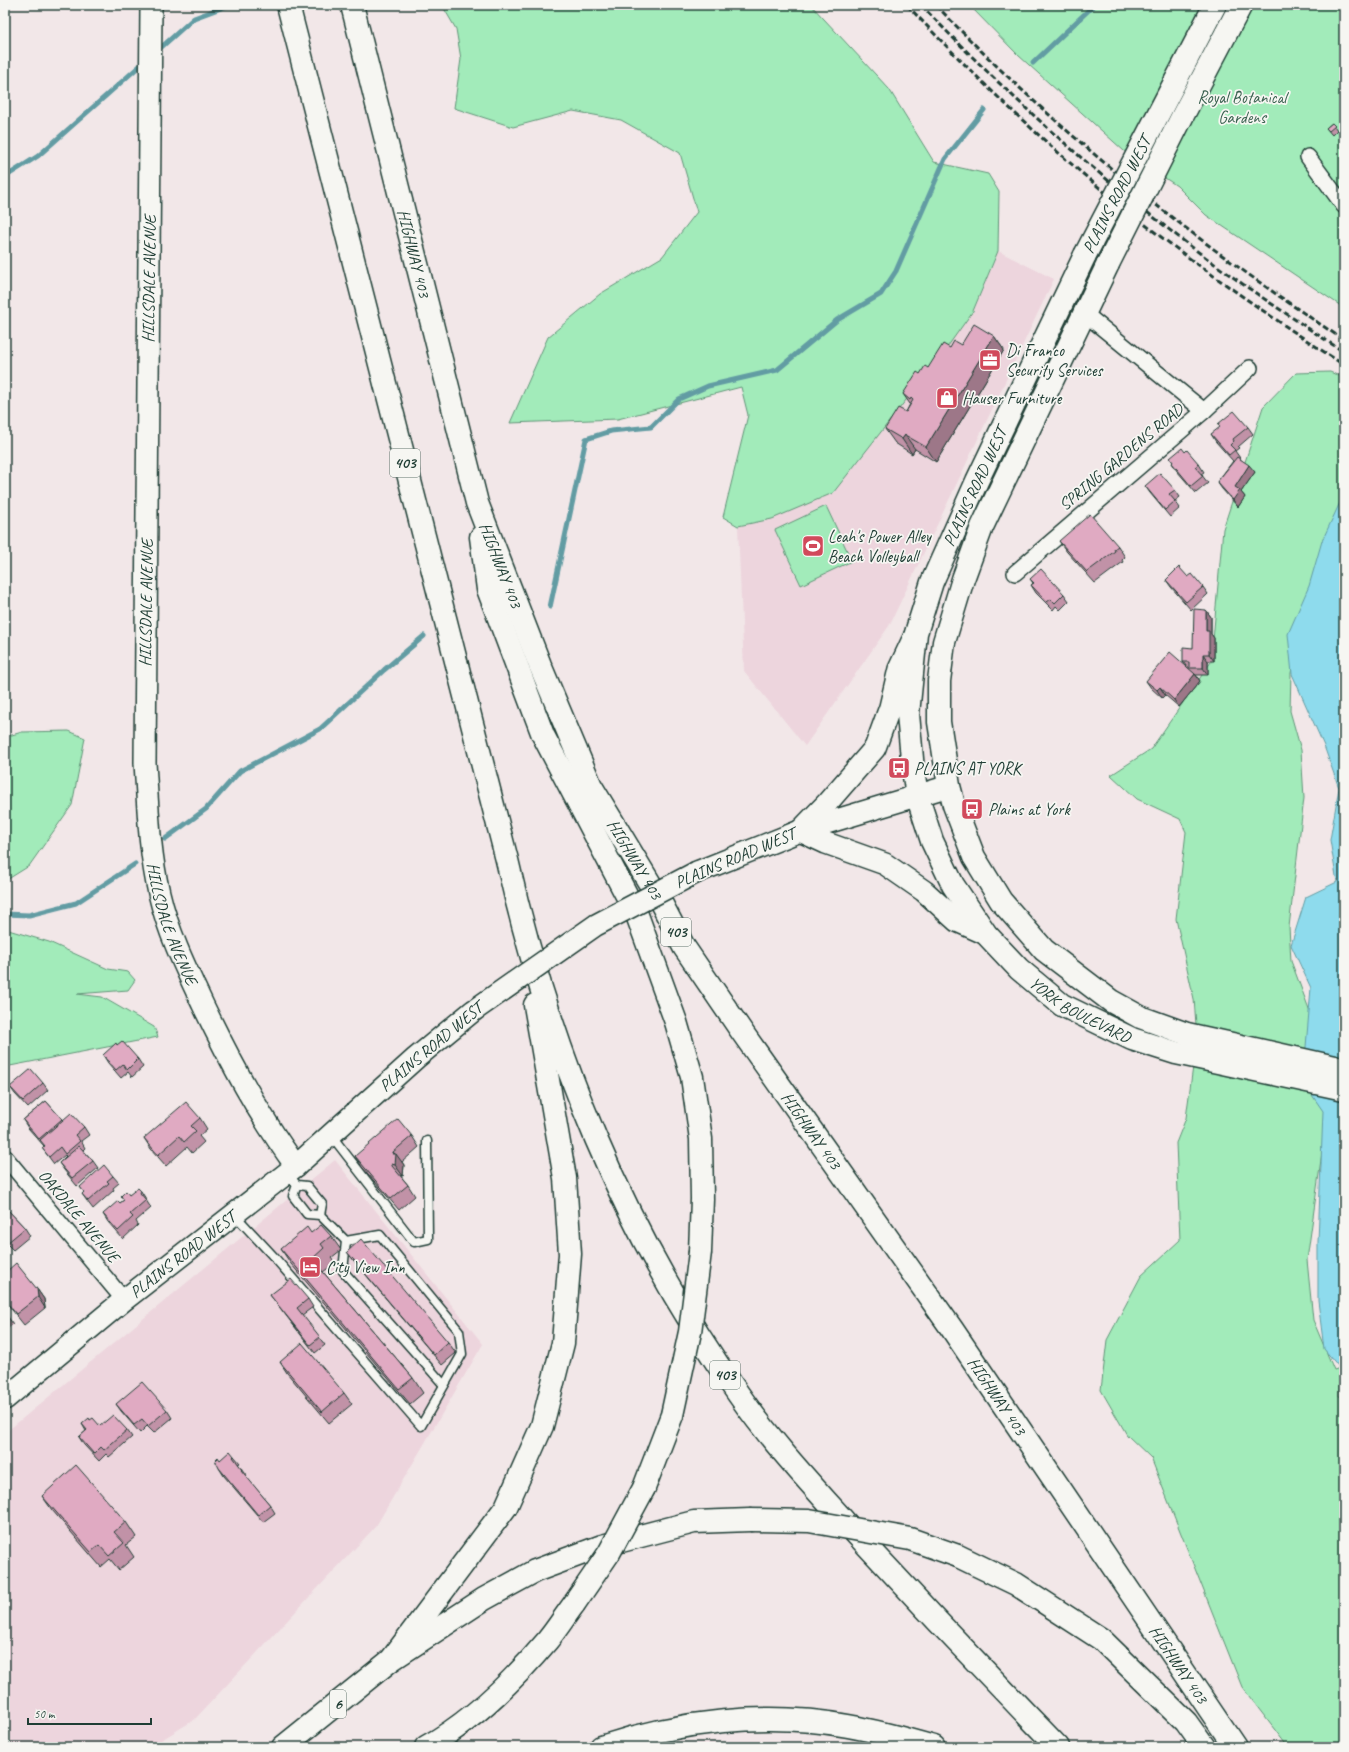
<svg xmlns="http://www.w3.org/2000/svg" width="1349" height="1752" font-family="Caveat,sans-serif">
<style>
.built{fill:#edd5dd}
.green{fill:#a2ebba;stroke:#609477}
.water{fill:#8edbed;stroke:#629ca3}
.lines{fill:none;stroke-linecap:round;stroke-linejoin:round}
.stream{stroke:#629ca3;stroke-width:5}
.lane-casing{stroke:#1f3d34;stroke-width:11}
.street-casing{stroke:#1f3d34;stroke-width:18}
.secondary-casing{stroke:#1f3d34;stroke-width:24}
.primary-casing{stroke:#1f3d34;stroke-width:25}
.highway-casing{stroke:#1f3d34;stroke-width:25}
.lane{stroke:#f6f6f2;stroke-width:8}
.street{stroke:#f6f6f2;stroke-width:15}
.secondary{stroke:#f6f6f2;stroke-width:21}
.primary{stroke:#f6f6f2;stroke-width:22}
.highway{stroke:#f6f6f2;stroke-width:22}
.rail{stroke:#1f3d34;stroke-width:3;stroke-dasharray:6 3;stroke-linecap:butt}
.secondary-bridge-casing{stroke:#1f3d34;stroke-width:24;stroke-linecap:butt}
.primary-bridge-casing{stroke:#1f3d34;stroke-width:25;stroke-linecap:butt}
.highway-bridge-casing{stroke:#1f3d34;stroke-width:25;stroke-linecap:butt}
.secondary-bridge{stroke:#f6f6f2;stroke-width:21}
.primary-bridge{stroke:#f6f6f2;stroke-width:22}
.highway-bridge{stroke:#f6f6f2;stroke-width:22}
.wall{fill:#c192a7;stroke:#1f3d34}
.shaded-wall{fill:#9d7788;stroke:#1f3d34}
.building{fill:#e0aac2;stroke:#1f3d34}
.labels{text-anchor:middle;dominant-baseline:central;stroke-width:3.5;stroke-linejoin:round;paint-order:stroke}
.shield{fill:#f6f6f2;stroke:#60746d;stroke-width:1}
.shield-label{font-size:16px;font-weight:bold;fill:#1f3d34}
.park-label{font-size:17px;fill:#39604f;stroke:#f6f6f2}
.street-label{font-size:17px;fill:#1f3d34;stroke:#f6f6f2}
.poi-label{font-size:17px;fill:#1f3d34;stroke:#f6f6f2;text-anchor:start}
</style>
<rect width="100%" height="100%" fill="#f2e7e8"/>
<filter id="ink" filterUnits="userSpaceOnUse"><feTurbulence type="fractalNoise" baseFrequency=".025" numOctaves="2"/><feDisplacementMap in="SourceGraphic" scale="8" xChannelSelector="R" yChannelSelector="G"/><feConvolveMatrix kernelMatrix="1 2 1 2 8 2 1 2 1" color-interpolation-filters="sRGB"/></filter>
<g filter="url(#ink)">
<!-- built -->
<g class="built">
<polygon points="998,251 1054,279 889,626 805,746 744,671 738,526 772,519 973,311"/>
<polygon points="335,1160 483,1344 376,1526 194,1720 150,1747 5,1747 5,1433"/>
</g>
<!-- green -->
<g class="green">
<polygon points="442,5 811,5 889,89 934,162 988,174 999,192 998,251 973,311 943,353 833,493 772,519 738,526 723,517 748,415 741,387 618,419 510,423 548,337 600,294 662,257 697,212 680,153 621,120 573,111 513,127 454,108 461,59 456,29"/>
<polygon points="969,5 1344,5 1344,308 1206,215 1177,186 1124,151 1018,55"/>
<polygon points="1330,372 1344,378 1344,527 1311,582 1291,673 1290,711 1301,750 1304,798 1289,927 1291,961 1333,1073 1307,1260 1313,1320 1334,1370 1340,1368 1339,1396 1344,1397 1344,1747 1288,1747 1242,1687 1151,1458 1127,1435 1101,1390 1107,1340 1141,1276 1180,1240 1176,1143 1186,1118 1197,1037 1194,999 1176,919 1186,832 1180,819 1137,799 1111,775 1151,749 1211,662 1223,529 1263,407 1296,373"/>
<polygon points="826,506 852,561 801,585 775,530"/>
<polygon points="69,731 85,738 72,805 29,866 5,881 5,737 22,732"/>
<polygon points="5,929 49,942 108,969 128,972 135,980 128,990 77,994 102,997 154,1027 158,1037 10,1066 5,1069"/>
</g>
<!-- water -->
<polygon class="water" points="1344,494 1344,1373 1324,1349 1318,1301 1318,1242 1323,1111 1303,1082 1311,988 1291,945 1306,897 1337,882 1330,840 1339,788 1324,746 1292,674 1288,634 1309,586 1322,541"/>
<g class="lines">
<!-- stream -->
<g class="stream">
<polyline points="156,52 194,18 229,5"/>
<polyline points="1033,63 1094,5"/>
<polyline points="5,177 38,156 144,62"/>
<polyline points="550,607 586,439 611,431 651,427 679,399 708,386 777,370 837,320 881,294 896,271 945,159 984,110"/>
<polyline points="165,839 206,809 240,771 320,729 384,670 424,636"/>
<polyline points="5,914 29,915 76,903 135,864"/>
</g>
<!-- lane casing -->
<g class="lane-casing">
<g id="lane">
<polyline points="331,1135 414,1242 428,1239 427,1141"/>
<polyline points="287,1174 297,1185 307,1186 322,1204 320,1215 307,1214 293,1196 297,1185"/>
<polyline points="234,1214 274,1257 421,1426 462,1354 459,1331 380,1235 346,1241 320,1215"/>
<polyline points="346,1241 343,1271 444,1385"/>
</g>
</g>
<!-- street casing -->
<g class="street-casing">
<g id="street">
<polyline points="1308,157 1344,206"/>
<polyline points="1084,313 1204,411"/>
<polyline points="1015,573 1204,411 1250,368"/>
<polyline points="5,1157 124,1300"/>
</g>
</g>
<!-- secondary casing -->
<g class="secondary-casing">
<g id="secondary">
<path id="s1" d="M151,5L145,763C148,806 149,850 159,893C168,932 186,969 203,1005C230,1061 259,1116 296,1166"/>
<polyline points="802,829 828,802 875,748 890,707 899,669 914,637"/>
<polyline points="800,831 826,843 885,864 924,891 957,921 986,934"/>
<polyline points="697,872 800,831 949,786"/>
<path id="s2" d="M5,1399L124,1300L296,1166L416,1058L473,1011"/>
</g>
</g>
<!-- primary casing -->
<g class="primary-casing">
<g id="primary">
<path id="s3" d="M1085,255L977,481L932,582L916,633L908,714L913,770L917,795L932,841L953,885L986,934L1019,969L1062,1005L1132,1039L1176,1053L1344,1089"/>
<polyline points="1108,264 982,527 963,579 944,642 939,681 939,722 949,786 954,805 974,857 1001,901 1044,950 1111,1001 1140,1017 1187,1034 1344,1069"/>
</g>
</g>
<!-- highway casing -->
<g class="highway-casing">
<g id="highway">
<path d="M288,5L507,860C550,1051 625,1236 739,1395C770,1440 809,1482 845,1522C915,1598 986,1673 1058,1747"/>
<path id="s4" d="M352,5L477,503L540,665L591,786L658,897L684,947L742,1032L952,1329L1235,1747"/>
<polyline points="481,537 488,589 543,735 637,915 676,1022 692,1077 701,1139 702,1199 700,1252"/>
<polyline points="644,1488 672,1415"/>
<polyline points="958,1556 1016,1584 1101,1639 1186,1722 1204,1747"/>
<polyline points="391,1660 506,1507 542,1426 563,1343 570,1254 565,1178 535,1005"/>
<polyline points="283,1747 391,1660 484,1599 535,1571 602,1546 694,1522 750,1520"/>
<path d="M426,1747C473,1721 513,1681 547,1641C557,1629 565,1616 574,1604"/>
<path d="M601,1747C679,1721 767,1711 848,1726C877,1731 906,1739 934,1747"/>
</g>
</g>
<!-- lane -->
<use href="#lane" class="lane"/>
<!-- street -->
<use href="#street" class="street"/>
<!-- secondary -->
<use href="#secondary" class="secondary"/>
<!-- primary -->
<use href="#primary" class="primary"/>
<!-- highway -->
<use href="#highway" class="highway"/>
<!-- rail -->
<g class="rail">
<path d="M907,5C984,87 1067,165 1156,233C1217,280 1280,323 1344,365"/>
<path d="M921,5C996,83 1076,157 1161,223C1219,270 1282,311 1344,352"/>
<path d="M936,5C1059,134 1195,242 1344,340"/>
</g>
<!-- secondary-bridge casing -->
<g class="secondary-bridge-casing">
<polyline id="secondary-bridge" points="473,1011 596,925 697,872"/>
</g>
<!-- primary-bridge casing -->
<g class="primary-bridge-casing">
<g id="primary-bridge">
<path id="s5" d="M1085,255L1215,5"/>
<polyline points="1108,264 1182,117 1241,5"/>
</g>
</g>
<!-- highway-bridge casing -->
<g class="highway-bridge-casing">
<g id="highway-bridge">
<polyline points="672,1415 690,1332 700,1252"/>
<polyline points="750,1520 809,1521 910,1539 958,1556"/>
<polyline points="574,1604 609,1553 644,1488"/>
</g>
</g>
<!-- secondary-bridge -->
<use href="#secondary-bridge" class="secondary-bridge"/>
<!-- primary-bridge -->
<use href="#primary-bridge" class="primary-bridge"/>
<!-- highway-bridge -->
<use href="#highway-bridge" class="highway-bridge"/>
</g>
<!-- wall -->
<g class="wall">
<polygon points="1332,123 1337,130 1332,135 1326,128"/>
<polygon points="994,336 1004,350 936,462 915,449 912,454 895,443 885,429 906,412 910,404 903,394 920,374 928,368 950,348"/>
<polygon points="1248,427 1253,434 1238,447 1239,448 1235,451 1240,458 1239,458 1255,472 1241,492 1245,497 1238,507 1222,489 1217,482 1233,461 1216,442 1211,434"/>
<polygon points="1185,452 1199,464 1204,472 1201,474 1208,483 1196,493 1177,471 1172,463 1173,462 1170,458"/>
<polygon points="1145,486 1175,490 1180,497 1175,501 1180,508 1170,517 1150,493"/>
<polygon points="1059,541 1118,546 1125,557 1122,560 1123,562 1095,583 1067,552"/>
<polygon points="1188,577 1203,587 1208,594 1191,610 1171,587 1166,580"/>
<polygon points="1030,579 1064,594 1069,601 1060,610 1056,606 1053,610 1036,593 1031,585 1033,583"/>
<polygon points="1206,610 1211,617 1211,634 1214,638 1214,661 1208,661 1208,675 1196,675 1200,681 1179,707 1165,695 1162,698 1151,688 1146,681 1187,667 1183,662 1193,648"/>
<polygon points="117,1045 138,1059 143,1067 132,1077 128,1072 121,1078 108,1063 103,1055"/>
<polygon points="43,1083 48,1090 28,1108 15,1094 10,1087"/>
<polygon points="46,1101 62,1120 84,1127 89,1135 81,1141 85,1148 83,1150 93,1161 98,1168 77,1186 64,1170 59,1163 66,1156 65,1155 54,1164 42,1148 44,1146 28,1128 23,1120"/>
<polygon points="200,1118 207,1129 199,1136 204,1142 192,1153 187,1147 166,1166 151,1149 144,1138"/>
<polygon points="412,1136 419,1147 402,1162 404,1165 403,1176 400,1175 408,1185 415,1196 399,1210 362,1167 355,1156"/>
<polygon points="113,1176 119,1183 113,1188 114,1190 93,1209 87,1201 82,1194 84,1192 80,1187"/>
<polygon points="141,1191 146,1199 146,1200 151,1208 136,1221 138,1225 123,1239 108,1222 103,1214 120,1203 124,1200 121,1196 129,1195"/>
<polygon points="5,1207 25,1228 30,1236 13,1250 5,1242"/>
<polygon points="331,1236 341,1250 331,1258 335,1263 323,1272 413,1378 423,1393 410,1404 291,1264 281,1249"/>
<polygon points="347,1252 448,1342 456,1353 442,1365 355,1262"/>
<polygon points="5,1269 7,1271 37,1289 44,1299 45,1308 24,1325 5,1301"/>
<polygon points="270,1295 308,1299 313,1307 302,1315 325,1345 315,1353"/>
<polygon points="5,1313 13,1324 5,1330"/>
<polygon points="280,1362 344,1393 352,1404 329,1423 287,1373"/>
<polygon points="116,1404 167,1410 172,1418 154,1433 147,1426 140,1433 121,1411"/>
<polygon points="90,1420 100,1426 127,1430 132,1437 109,1457 106,1454 99,1461 84,1445 79,1437 86,1431 82,1424"/>
<polygon points="234,1456 240,1463 238,1464 247,1476 246,1477 270,1505 275,1513 263,1522 224,1476 219,1468 220,1460"/>
<polygon points="42,1496 126,1522 136,1537 126,1545 134,1557 119,1570 110,1559 101,1567 52,1510"/>
</g>
<!-- shaded-wall -->
<g class="shaded-wall">
<polygon points="994,336 1004,350 936,462 926,447"/>
<polygon points="905,435 915,449 912,454 902,439"/>
<polygon points="1249,465 1255,472 1241,492 1245,497 1238,507 1233,500 1235,487"/>
<polygon points="1206,610 1211,617 1211,634 1214,638 1214,661 1209,654 1206,631"/>
<polygon points="1203,654 1208,661 1208,675 1203,668"/>
<polygon points="1195,674 1200,681 1179,707 1174,700"/>
<polygon points="1160,687 1165,695 1162,698 1157,690"/>
<polygon points="393,1152 396,1155 396,1154 404,1165 403,1176 395,1165 393,1154"/>
<polygon points="37,1289 44,1299 45,1308 38,1297"/>
</g>
<!-- building -->
<g class="building">
<polygon points="1332,123 1335,126 1329,131 1326,128"/>
<polygon points="974,324 994,336 926,447 905,435 902,439 885,429 898,408 906,412 913,400 911,398 910,400 903,394 917,372 920,374 925,366 928,368 943,344 950,348 954,341 961,345"/>
<polygon points="1234,411 1248,427 1233,439 1234,441 1230,445 1235,450 1229,455 1211,434 1220,427 1218,424"/>
<polygon points="1182,448 1185,452 1187,450 1199,464 1195,467 1203,476 1191,486 1172,463 1173,462 1170,458"/>
<polygon points="1237,457 1249,465 1235,487 1240,490 1233,500 1217,482"/>
<polygon points="1160,473 1175,490 1169,494 1175,501 1165,510 1145,486"/>
<polygon points="1090,514 1118,546 1114,549 1115,551 1087,572 1059,541"/>
<polygon points="1179,567 1188,577 1192,574 1203,587 1186,602 1166,580"/>
<polygon points="1041,569 1064,594 1055,603 1051,599 1047,602 1031,585 1034,583 1030,579"/>
<polygon points="1194,609 1206,610 1206,631 1209,631 1209,654 1203,654 1203,668 1189,668 1189,662 1183,662 1183,647 1193,648"/>
<polygon points="1170,652 1195,674 1174,700 1160,687 1157,690 1146,681"/>
<polygon points="122,1041 138,1059 127,1070 123,1064 116,1070 103,1055 116,1043 117,1045"/>
<polygon points="31,1069 43,1083 23,1101 10,1087"/>
<polygon points="46,1101 62,1119 39,1139 23,1120"/>
<polygon points="186,1102 200,1118 191,1126 196,1131 184,1142 179,1136 158,1155 144,1138"/>
<polygon points="71,1113 84,1127 75,1135 80,1141 65,1154 60,1147 49,1157 42,1148 45,1146 40,1140"/>
<polygon points="398,1119 412,1136 393,1152 393,1154 396,1154 395,1165 392,1164 392,1166 408,1185 391,1199 355,1156"/>
<polygon points="79,1146 93,1161 72,1178 59,1163"/>
<polygon points="104,1165 113,1176 107,1181 109,1183 88,1201 82,1194 84,1192 80,1187"/>
<polygon points="138,1188 141,1191 140,1193 146,1200 130,1214 133,1217 118,1231 103,1214 118,1201 120,1203 124,1200 121,1196 126,1191 129,1195"/>
<polygon points="5,1207 25,1228 7,1243 5,1240"/>
<polygon points="321,1225 331,1236 321,1244 324,1248 312,1259 413,1378 399,1389 281,1249 307,1227 311,1233"/>
<polygon points="361,1239 448,1342 434,1355 347,1252"/>
<polygon points="16,1263 37,1289 38,1297 16,1314 5,1300 5,1269 7,1271"/>
<polygon points="291,1279 308,1299 297,1308 320,1337 310,1345 270,1295"/>
<polygon points="5,1313 8,1317 5,1319"/>
<polygon points="302,1343 344,1393 322,1412 280,1362"/>
<polygon points="142,1382 167,1410 148,1426 142,1419 134,1425 116,1404"/>
<polygon points="113,1415 127,1430 104,1450 101,1447 94,1454 79,1437 87,1430 82,1424 89,1418 90,1420 93,1418 100,1426"/>
<polygon points="230,1451 234,1456 233,1457 242,1469 241,1470 270,1505 258,1515 219,1468 215,1460 218,1457 220,1460"/>
<polygon points="76,1465 126,1522 114,1532 124,1543 109,1556 99,1545 91,1552 42,1496"/>
</g>
</g>
<!-- icons -->
<defs>
<g id="office-square" transform="scale(1.15)"><rect x="-9" y="-9" width="18" height="18" rx="4" fill="#d1495b" stroke="#f6f6f2"/><path d="M-6-3h4V-5.5h4V-3h4V5H-6ZM-1-4.5V-3h2v-1.5ZM-6 0V1H6V0Z" fill="#fff"/></g>
<g id="shop-square" transform="scale(1.15)"><rect x="-9" y="-9" width="18" height="18" rx="4" fill="#d1495b" stroke="#f6f6f2"/><path d="M-5-2.5h2.3a2.7 3.5 0 0 1 5.4 0H5L5.5 6h-11ZM-1.5-2.5h3a1.5 2.3 0 0 0-3 0Z" fill="#fff"/></g>
<g id="stadium-square" transform="scale(1.15)"><rect x="-9" y="-9" width="18" height="18" rx="4" fill="#d1495b" stroke="#f6f6f2"/><path d="M0-5a6.5 5 0 1 0 0 10a6.5 5 0 1 0 0-10ZM-3.5-1.8h7v3.6h-7Z" fill="#fff"/></g>
<g id="bus-square" transform="scale(1.15)"><rect x="-9" y="-9" width="18" height="18" rx="4" fill="#d1495b" stroke="#f6f6f2"/><path d="M-5-6H5V4H4V6H2V4H-2V6H-4V4H-5ZM-3.5-4V0h7V-4ZM-3.5 1.2v1.5H-2V1.2ZM2 1.2v1.5H3.5V1.2Z" fill="#fff"/></g>
<g id="hotel-square" transform="scale(1.15)"><rect x="-9" y="-9" width="18" height="18" rx="4" fill="#d1495b" stroke="#f6f6f2"/><path d="M-6-4.5h1.5V1H6V5H4.5V3h-9V5H-6ZM-4 0a1.8 1.8 0 1 1 3.6 0ZM.5 0V-2.5h3Q6-2.5 6 0Z" fill="#fff"/></g>
</defs>
<g fill-rule="evenodd">
<use href="#office-square" x="990" y="360"/>
<use href="#shop-square" x="947" y="398"/>
<use href="#stadium-square" x="813" y="546"/>
<use href="#bus-square" x="899" y="768"/>
<use href="#bus-square" x="972" y="809"/>
<use href="#hotel-square" x="310" y="1267"/>
</g>
<g class="labels">
<!-- shield labels -->
<g class="shield">
<rect x="390" y="449" width="30" height="28" rx="3"/>
<rect x="661" y="918" width="30" height="28" rx="3"/>
<rect x="710" y="1361" width="30" height="28" rx="3"/>
<rect x="330" y="1690" width="16" height="28" rx="3"/>
</g>
<g class="shield-label">
<text x="405" y="463">403</text>
<text x="676" y="932">403</text>
<text x="725" y="1375">403</text>
<text x="338" y="1704">6</text>
</g>
<!-- park labels -->
<g class="park-label">
<text x="1242" y="97">Royal Botanical<tspan x="1242" dy="20">Gardens</tspan></text>
</g>
<!-- street labels -->
<g class="street-label">
<text stroke="none"><textPath href="#s5" startOffset="68">PLAINS ROAD WEST</textPath></text>
<text stroke="none"><textPath href="#s4" startOffset="256">HIGHWAY 403</textPath></text>
<text transform="translate(149 279) rotate(-89)">HILLSDALE AVENUE</text>
<text transform="translate(1121 457) rotate(-40)">SPRING GARDENS ROAD</text>
<text transform="translate(975 487) rotate(-65)">PLAINS ROAD WEST</text>
<text stroke="none"><textPath href="#s4" startOffset="580">HIGHWAY 403</textPath></text>
<text transform="translate(146 603) rotate(-89)">HILLSDALE AVENUE</text>
<text transform="translate(735 858) rotate(-23)">PLAINS ROAD WEST</text>
<text stroke="none"><textPath href="#s4" startOffset="904">HIGHWAY 403</textPath></text>
<text stroke="none"><textPath href="#s1" startOffset="922">HILLSDALE AVENUE</textPath></text>
<text stroke="none"><textPath href="#s3" startOffset="856">YORK BOULEVARD</textPath></text>
<text transform="translate(431 1047) rotate(-40)">PLAINS ROAD WEST</text>
<text stroke="none"><textPath href="#s4" startOffset="1228">HIGHWAY 403</textPath></text>
<text transform="translate(79 1216) rotate(50)">OAKDALE AVENUE</text>
<text stroke="none"><textPath href="#s2" startOffset="229">PLAINS ROAD WEST</textPath></text>
<text stroke="none"><textPath href="#s4" startOffset="1552">HIGHWAY 403</textPath></text>
<text stroke="none"><textPath href="#s4" startOffset="1876">HIGHWAY 403</textPath></text>
</g>
<!-- poi labels -->
<g class="poi-label">
<text x="1006" y="350">Di Franco<tspan x="1006" dy="20">Security Services</tspan></text>
<text x="962" y="398">Hauser Furniture</text>
<text x="828" y="536">Leah's Power Alley<tspan x="828" dy="20">Beach Volleyball</tspan></text>
<text x="914" y="768">PLAINS AT YORK</text>
<text x="988" y="809">Plains at York</text>
<text x="326" y="1267">City View Inn</text>
</g>
</g>
<!-- margin -->
<rect width="1349" height="1752" fill="none" stroke="#f6f6f2" stroke-width="20"/>
<rect x="10" y="10" width="1329" height="1732" fill="none" stroke="#1f3d34" stroke-width="1.5" filter="url(#ink)"/>
<!-- scale -->
<path d="M28 1718v6h123v-6" fill="none" stroke="#1f3d34" stroke-width="2"/>
<text x="34" y="1718" font-size="12" fill="#1f3d34" stroke="#f6f6f2" stroke-width="3" paint-order="stroke">50 m</text>
</svg>
